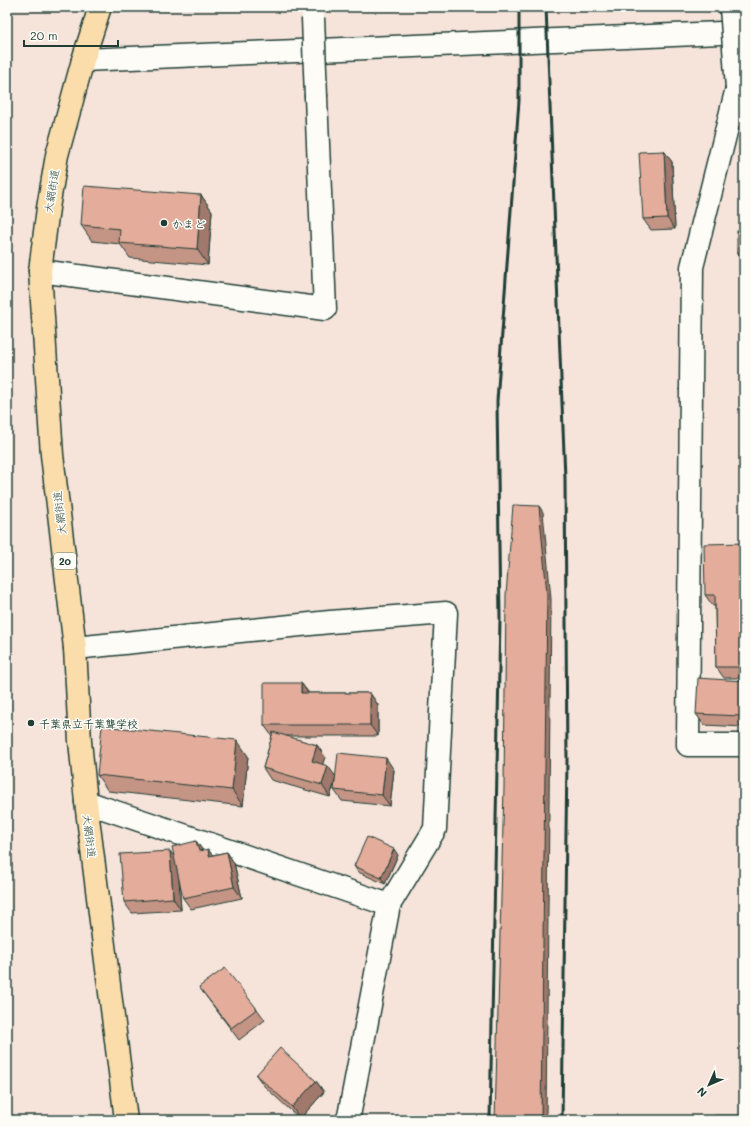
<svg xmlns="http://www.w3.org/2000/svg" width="751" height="1127" font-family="Mali,'Klee One',sans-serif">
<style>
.green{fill:#b4de9b;stroke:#6a8e68}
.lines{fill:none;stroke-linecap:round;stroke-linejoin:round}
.street-casing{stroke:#1f3d34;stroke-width:25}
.secondary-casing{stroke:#1f3d34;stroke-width:25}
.primary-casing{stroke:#1f3d34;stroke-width:25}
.street{stroke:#fdfcf7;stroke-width:22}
.secondary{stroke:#fdfcf7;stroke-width:22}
.primary{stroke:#faddab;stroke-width:22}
.rail{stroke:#1f3d34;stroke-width:3}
.street-bridge-casing{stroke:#1f3d34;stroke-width:25;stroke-linecap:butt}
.street-bridge{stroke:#fdfcf7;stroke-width:22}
.wall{fill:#c49485;stroke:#1f3d34}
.shaded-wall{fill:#a0786c;stroke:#1f3d34}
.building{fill:#e4ac9b;stroke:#1f3d34}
.poi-dot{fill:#1f3d34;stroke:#fdfcf7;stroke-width:1.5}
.labels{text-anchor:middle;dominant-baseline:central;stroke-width:3;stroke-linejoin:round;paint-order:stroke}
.shield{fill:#fdfcf7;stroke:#62766e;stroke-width:1}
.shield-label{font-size:10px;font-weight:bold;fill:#1f3d34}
.street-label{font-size:11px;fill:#1f3d34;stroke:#fdfcf7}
.poi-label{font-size:11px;font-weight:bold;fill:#1f3d34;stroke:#fdfcf7;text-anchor:start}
</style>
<rect width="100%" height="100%" fill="#f6e4db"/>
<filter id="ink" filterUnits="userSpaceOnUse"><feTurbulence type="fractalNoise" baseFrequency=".025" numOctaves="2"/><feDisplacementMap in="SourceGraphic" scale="8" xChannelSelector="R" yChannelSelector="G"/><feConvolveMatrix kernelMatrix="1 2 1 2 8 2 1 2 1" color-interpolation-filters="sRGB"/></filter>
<g filter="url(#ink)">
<!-- green -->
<polygon class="green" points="715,1115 744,1115 744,1120 708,1120"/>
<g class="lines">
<!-- street casing -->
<g class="street-casing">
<g id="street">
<polyline points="744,88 737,88 692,267 688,745 744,745"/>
<polyline points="40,271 325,309 316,97"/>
<polyline points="75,648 330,622 446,613 435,829 389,905 349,1116 347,1120"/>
<polyline points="86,802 389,905"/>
</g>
</g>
<!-- secondary casing -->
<g class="secondary-casing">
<polyline id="secondary" points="83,60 744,32"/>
</g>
<!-- primary casing -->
<g class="primary-casing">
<polyline id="primary" points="100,7 83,60 57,155 48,208 40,271 52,455 75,648 80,741 86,802 126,1120"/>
</g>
<!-- street -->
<use href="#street" class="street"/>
<!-- secondary -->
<use href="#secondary" class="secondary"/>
<!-- primary -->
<use href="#primary" class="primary"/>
<!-- rail -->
<g class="rail">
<polyline points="546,7 565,478 567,760 562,1120"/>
<polyline points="490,1120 500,619 497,401 519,101 519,7"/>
</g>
<!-- street-bridge casing -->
<g class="street-bridge-casing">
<g id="street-bridge">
<polyline points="731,7 737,88"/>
<polyline points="313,18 316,97"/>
</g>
</g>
<!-- street-bridge -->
<use href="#street-bridge" class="street-bridge"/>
</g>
<!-- wall -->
<g class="wall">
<polygon points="664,151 672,162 675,229 651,230 643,219"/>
<polygon points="201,195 212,211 208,265 130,258 120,244 92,241 81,225"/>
<polygon points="744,231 744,259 741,259 737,253"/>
<polygon points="744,543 744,678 724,678 716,667 715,606 713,606 705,595"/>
<polygon points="743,681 744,683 744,727 704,725 696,714"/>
<polygon points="301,683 309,693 370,693 378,705 378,736 285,736 317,745 325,757 322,764 335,776 394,770 390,806 342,801 334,790 335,781 330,797 271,780 263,768 272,736 264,725"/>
<polygon points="248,756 243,806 108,791 97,775"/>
<polygon points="196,841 202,850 212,855 227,852 234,863 242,898 191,909 183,898 179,880 181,910 132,913 124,902 174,856"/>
<polygon points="398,855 385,884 358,872 354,866"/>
<polygon points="199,987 257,1009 265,1020 239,1040"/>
<polygon points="256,1075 316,1081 324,1092 300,1119 264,1086"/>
</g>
<!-- shaded-wall -->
<g class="shaded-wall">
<polygon points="664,151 672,162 675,229 667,218"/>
<polygon points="201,195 212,211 208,265 197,249"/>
<polygon points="539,506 543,512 551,599 546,1120 541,1120"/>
<polygon points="743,681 744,683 744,720 741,716"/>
<polygon points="301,683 309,694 301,693"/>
<polygon points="370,693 378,705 378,736 370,725"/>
<polygon points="237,740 248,756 243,806 232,790"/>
<polygon points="317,745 325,757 320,773 312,761"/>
<polygon points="386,758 394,770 390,806 382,795"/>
<polygon points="328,766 336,777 330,797 322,785"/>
<polygon points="196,841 204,852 199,851"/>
<polygon points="208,849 216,860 209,856"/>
<polygon points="394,849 398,855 385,884 381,878"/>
<polygon points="170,851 178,862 181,910 173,898"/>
<polygon points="227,852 234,863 242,898 234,887"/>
<polygon points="316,1081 324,1092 300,1119 292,1107"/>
</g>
<!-- building -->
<g class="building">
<polygon points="664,151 667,218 643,219 639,152"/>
<polygon points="84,186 201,195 197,249 119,243 120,229 81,225"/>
<rect x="737" y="231" width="7" height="22"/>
<polygon points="513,505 539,506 547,594 541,1120 495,1120 504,788 506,595"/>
<polygon points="744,543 744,667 716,667 715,595 705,595 704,544"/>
<polygon points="698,678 743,681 741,716 696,714"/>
<polygon points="264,683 301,683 301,693 370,693 370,725 264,725"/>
<polygon points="102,726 237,740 232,790 97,775"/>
<polygon points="273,732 317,745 312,761 328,766 322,785 263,768"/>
<polygon points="338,753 386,758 382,795 334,790"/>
<polygon points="367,837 394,849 381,878 354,866"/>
<polygon points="196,841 199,851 208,849 209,856 227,852 234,887 183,898 172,847"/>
<polygon points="170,851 173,898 124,902 120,854"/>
<polygon points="225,968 257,1009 231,1028 199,987"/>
<polygon points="280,1048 316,1081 292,1107 256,1075"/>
</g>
</g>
<!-- markers -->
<g class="poi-dot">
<circle cx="164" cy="223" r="4"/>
<circle cx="31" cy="723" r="4"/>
</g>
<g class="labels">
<!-- shield labels -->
<rect class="shield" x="54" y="553" width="22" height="16" rx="3"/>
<g class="shield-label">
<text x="65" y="561">20</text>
</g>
<!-- street labels -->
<g class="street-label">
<text transform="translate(51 191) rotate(-81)">大網街道</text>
<text transform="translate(59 513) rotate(-97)">大網街道</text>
<text transform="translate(90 836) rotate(83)">大網街道</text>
</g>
<!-- poi labels -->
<g class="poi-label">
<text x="172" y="223">かまど</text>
<text x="39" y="723">千葉県立千葉聾学校</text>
</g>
</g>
<!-- margin -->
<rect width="751" height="1127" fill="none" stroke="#fdfcf7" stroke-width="24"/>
<rect x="12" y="12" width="727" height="1103" fill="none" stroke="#1f3d34" stroke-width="1.5" filter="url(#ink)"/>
<!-- north arrow -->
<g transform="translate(709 1085) rotate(225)" stroke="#fdfcf7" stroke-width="3" paint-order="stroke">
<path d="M0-3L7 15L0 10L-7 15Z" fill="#1f3d34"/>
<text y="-6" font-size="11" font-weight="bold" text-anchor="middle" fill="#1f3d34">N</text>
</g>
<!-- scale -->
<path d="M24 40v6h94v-6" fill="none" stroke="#1f3d34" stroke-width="2"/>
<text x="30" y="40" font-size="12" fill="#1f3d34" stroke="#fdfcf7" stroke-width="3" paint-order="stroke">20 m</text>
</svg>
